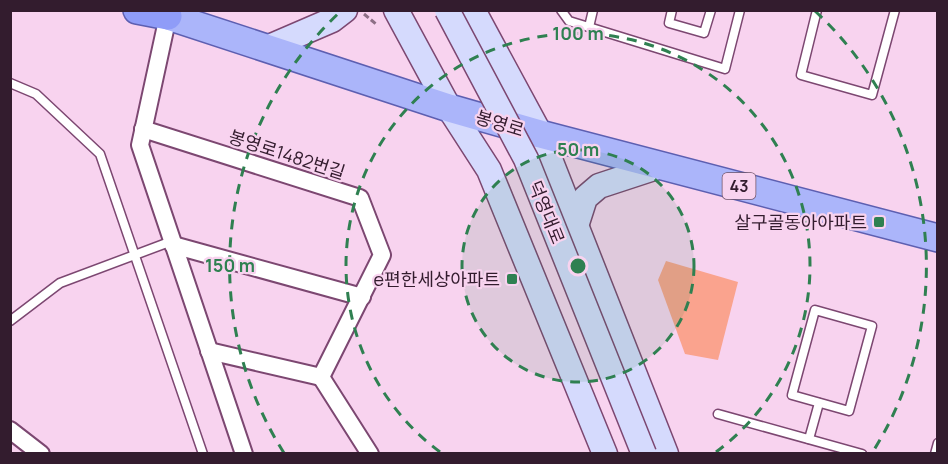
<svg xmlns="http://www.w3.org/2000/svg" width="948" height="464" font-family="Manrope,'Noto Sans KR',sans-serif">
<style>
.green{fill:#faa38e}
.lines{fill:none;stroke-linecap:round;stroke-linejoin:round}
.service-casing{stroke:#7c4771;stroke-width:11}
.minor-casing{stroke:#7c4771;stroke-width:20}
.secondary-casing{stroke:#7c4771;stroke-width:27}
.primary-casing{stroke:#5d5fb1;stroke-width:30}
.trunk-casing{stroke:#5d5fb1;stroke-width:30}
.path{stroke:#8d6f86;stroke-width:3;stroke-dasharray:6 3;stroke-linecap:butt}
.service{stroke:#fff;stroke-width:8}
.minor{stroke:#fff;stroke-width:16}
.secondary{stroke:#d5dafd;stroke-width:24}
.primary{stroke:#abb5fa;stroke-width:27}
.trunk{stroke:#8f9cf8;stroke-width:27}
.secondary-bridge-casing{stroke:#7c4771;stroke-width:27;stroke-linecap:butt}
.secondary-bridge{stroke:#d5dafd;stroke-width:24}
.ring{fill:none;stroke:#2f8051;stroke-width:3;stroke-dasharray:10 8}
.poi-dot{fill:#2f8051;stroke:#f8d3ef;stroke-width:2}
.labels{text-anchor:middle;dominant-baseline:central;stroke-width:4.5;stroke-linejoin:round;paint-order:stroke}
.shield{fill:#f8d3ef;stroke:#6e5368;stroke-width:1.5}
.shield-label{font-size:16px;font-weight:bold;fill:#331c2e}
.street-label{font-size:18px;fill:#331c2e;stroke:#f8d3ef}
.poi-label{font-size:18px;fill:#331c2e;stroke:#f8d3ef;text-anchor:end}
.centre{fill:#2f8051;stroke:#f8d3ef;stroke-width:3}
.ring-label{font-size:18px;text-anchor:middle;font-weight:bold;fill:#2f8051;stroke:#f8d3ef;stroke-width:4.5;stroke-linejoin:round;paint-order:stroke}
</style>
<rect width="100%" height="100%" fill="#f8d3ef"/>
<!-- green -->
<polygon class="green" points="666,261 738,282 718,360 685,354 658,280"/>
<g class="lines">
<!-- service casing -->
<g class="service-casing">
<g id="service">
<polyline points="561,10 569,21 725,69 740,10"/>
<polyline points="672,10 669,23 704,33 711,10"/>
<polyline points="817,10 801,75 872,95 895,10"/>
<polyline points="589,27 593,10"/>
<polyline points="10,83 36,94 100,154 203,454"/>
<polygon points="815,310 872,326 849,411 792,395"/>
<polyline points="10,321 60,283 172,241"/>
<polyline points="718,414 862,454"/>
<polyline points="809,439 819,403"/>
<polyline points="935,454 938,443"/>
</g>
</g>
<!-- minor casing -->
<g class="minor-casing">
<g id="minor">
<polyline points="168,16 140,145 244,454"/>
<polyline points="143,129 360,198 382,255 321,377"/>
<polyline points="173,245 362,297"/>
<polyline points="209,351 321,377"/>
<polyline points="321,377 370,454"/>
<polyline points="10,430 41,454"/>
</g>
</g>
<!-- secondary casing -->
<g class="secondary-casing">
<g id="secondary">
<polyline points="396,10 449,108 489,170 605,454"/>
<polyline points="473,10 540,134 666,454"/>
<polyline points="267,48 332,20 345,10"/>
<polyline points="576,226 585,198 599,186 660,166"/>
</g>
</g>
<!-- primary casing -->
<g class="primary-casing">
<polyline id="primary" points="168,16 449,108 540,134 938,238"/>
</g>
<!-- trunk casing -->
<g class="trunk-casing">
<polyline id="trunk" points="137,10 168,16"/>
</g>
<!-- path -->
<polyline class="path" points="364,14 376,24"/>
<!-- service -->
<use href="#service" class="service"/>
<!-- minor -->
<use href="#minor" class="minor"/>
<!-- secondary -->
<use href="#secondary" class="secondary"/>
<!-- primary -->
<use href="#primary" class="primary"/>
<!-- trunk -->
<use href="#trunk" class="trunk"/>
<!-- secondary-bridge casing -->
<g class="secondary-bridge-casing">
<polyline id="secondary-bridge" points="447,10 526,159 644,454"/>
</g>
<!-- secondary-bridge -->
<use href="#secondary-bridge" class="secondary-bridge"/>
</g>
<!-- distance rings -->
<circle cx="578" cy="266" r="116" fill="#2f8051" fill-opacity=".12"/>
<g class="ring">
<circle cx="578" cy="266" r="116"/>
<path d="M440 452A232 232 0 1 1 716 452"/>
<path d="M284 453A348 348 0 0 1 341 11M815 11A348 348 0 0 1 872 453"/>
</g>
<!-- markers -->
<g class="poi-dot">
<rect x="873" y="216" width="12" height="12" rx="3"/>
<rect x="506" y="273" width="12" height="12" rx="3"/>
</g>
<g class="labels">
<!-- shield labels -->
<rect class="shield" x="722.5" y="173" width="33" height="26" rx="4.5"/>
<g class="shield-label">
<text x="739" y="186">43</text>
</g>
<!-- street labels -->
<g class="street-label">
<text transform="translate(500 123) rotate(17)">봉영로</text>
<text transform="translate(287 154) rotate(18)">봉영로1482번길</text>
<text transform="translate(547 212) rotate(68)">덕영대로</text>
</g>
<!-- poi labels -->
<g class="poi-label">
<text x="867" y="222">살구골동아아파트</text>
<text x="500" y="279">e편한세상아파트</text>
</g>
</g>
<circle cx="578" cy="266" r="9" class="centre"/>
<g class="ring-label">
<text x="578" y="40">100 m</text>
<text x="578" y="156">50 m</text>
<text x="230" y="272">150 m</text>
</g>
<!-- border -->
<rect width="948" height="464" fill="none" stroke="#331c2e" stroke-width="24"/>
</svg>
